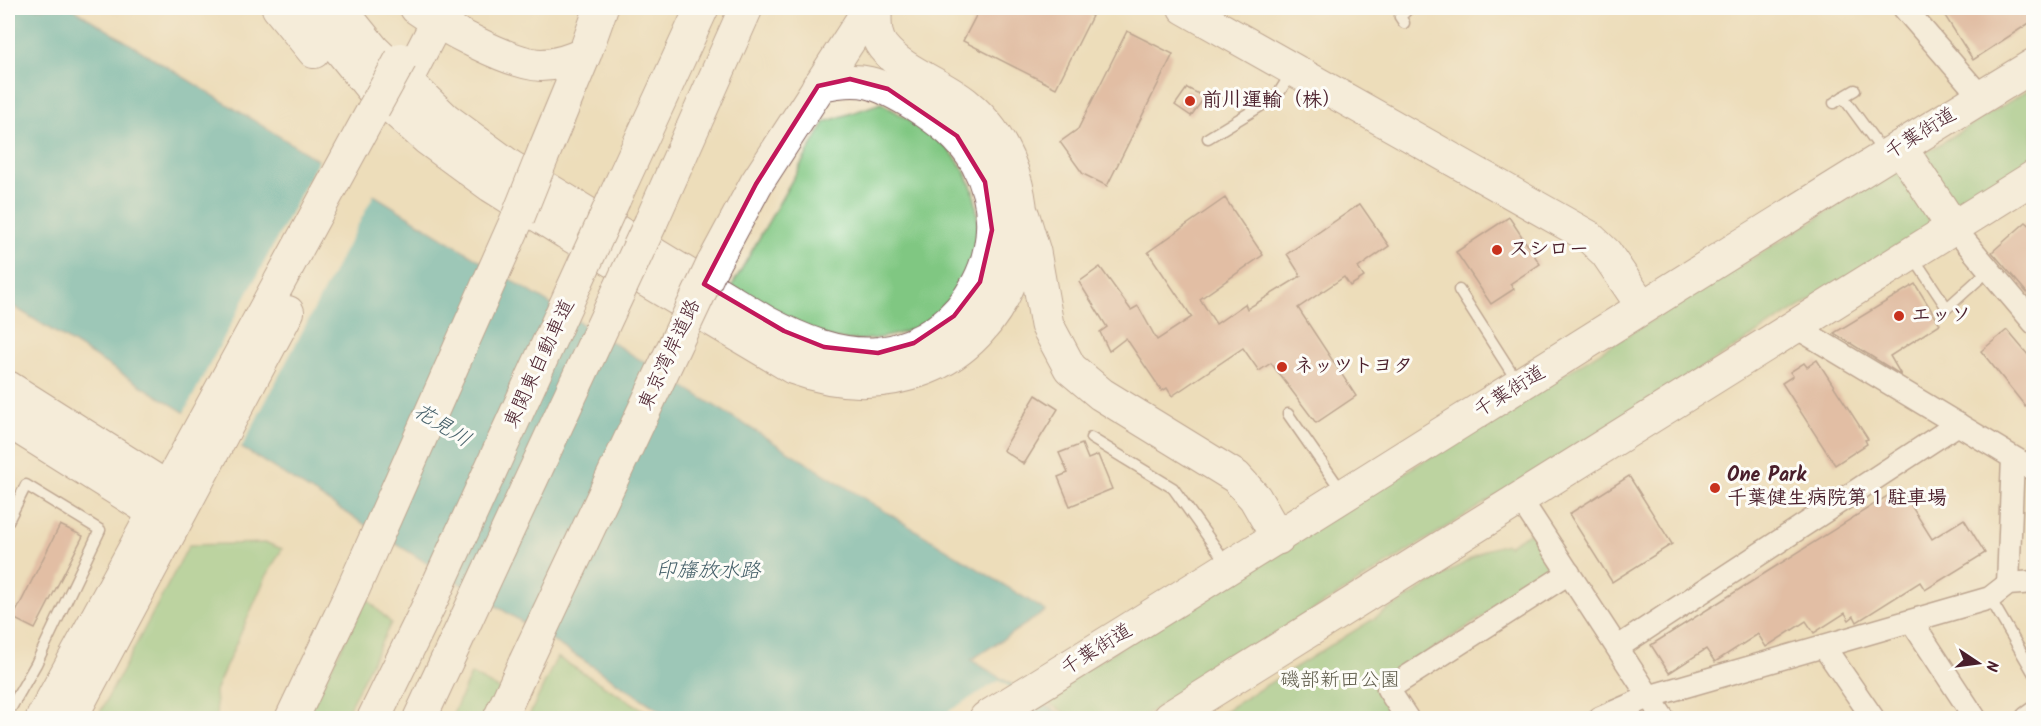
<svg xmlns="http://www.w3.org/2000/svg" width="2041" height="726" font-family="Kalam,'Klee One',sans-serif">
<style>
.green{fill:#80c782;stroke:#657356;stroke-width:1.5}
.water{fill:#3caeb4;stroke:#436670;stroke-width:1.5}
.pier{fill:#edddba}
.building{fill:#d49a8b}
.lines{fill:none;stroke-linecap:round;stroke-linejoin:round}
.lane-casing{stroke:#83625d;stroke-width:13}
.street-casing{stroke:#83625d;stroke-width:25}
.secondary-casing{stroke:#83625d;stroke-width:34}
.highway-casing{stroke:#83625d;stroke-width:35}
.lane{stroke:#fff;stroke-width:10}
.street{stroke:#fff;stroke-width:22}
.secondary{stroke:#fff;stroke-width:32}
.highway{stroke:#fff;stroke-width:33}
.secondary-bridge-casing{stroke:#83625d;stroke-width:34;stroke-linecap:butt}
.highway-bridge-casing{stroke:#83625d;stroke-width:35;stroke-linecap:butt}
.secondary-bridge{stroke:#fff;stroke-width:32}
.highway-bridge{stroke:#fff;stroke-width:33}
.marked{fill:none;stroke:#c2185b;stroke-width:4.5;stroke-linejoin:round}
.poi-dot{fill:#c8321e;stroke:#fdfcf7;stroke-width:2}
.labels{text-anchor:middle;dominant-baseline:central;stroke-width:6;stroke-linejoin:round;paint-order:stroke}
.poi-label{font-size:20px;font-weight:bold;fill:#4a1f2b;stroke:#fdfcf7;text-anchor:start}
.street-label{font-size:20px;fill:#4a1f2b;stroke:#fdfcf7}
.park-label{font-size:20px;fill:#5d5a49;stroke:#fdfcf7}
.water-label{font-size:21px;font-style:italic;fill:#445f69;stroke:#fdfcf7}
</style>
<rect width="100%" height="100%" fill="#fdfcf7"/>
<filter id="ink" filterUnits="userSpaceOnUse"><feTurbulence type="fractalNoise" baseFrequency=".0167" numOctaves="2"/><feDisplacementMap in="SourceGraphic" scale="12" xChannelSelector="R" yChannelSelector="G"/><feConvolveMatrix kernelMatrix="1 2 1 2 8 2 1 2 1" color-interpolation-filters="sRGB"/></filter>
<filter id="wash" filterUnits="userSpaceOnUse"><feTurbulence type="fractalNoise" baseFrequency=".008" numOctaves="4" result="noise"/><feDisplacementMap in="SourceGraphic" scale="24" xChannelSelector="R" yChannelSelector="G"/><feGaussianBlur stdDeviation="1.35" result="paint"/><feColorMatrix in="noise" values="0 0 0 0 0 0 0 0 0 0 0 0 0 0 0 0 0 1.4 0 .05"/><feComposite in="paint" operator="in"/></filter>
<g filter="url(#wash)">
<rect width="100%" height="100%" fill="#edddba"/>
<!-- green -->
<g class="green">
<polygon points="2033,87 2033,161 1959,209 1922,155"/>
<path d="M881,103C909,120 941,136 960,164C992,210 979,286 932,319C910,333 880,340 854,340C808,341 768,313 728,293L825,122Z"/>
<polygon points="1897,169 1933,224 1140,718 1074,718 1039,698"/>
<polygon points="1530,532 1551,564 1549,574 1376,686 1397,718 1213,718 1485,550 1506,544 1508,546"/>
<polygon points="267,543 282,549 265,579 215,691 217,718 97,718 189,545"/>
<polygon points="367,599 391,623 344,718 305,718"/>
<polygon points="557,657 657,718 528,718"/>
<polygon points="471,674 501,690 488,718 451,718"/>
</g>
<!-- water -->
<polygon class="water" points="8,8 72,8 1046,611 971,660 1067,718 671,718 580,658 8,303"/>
<!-- pier -->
<g class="pier">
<polygon points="320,158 375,192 240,450 183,415"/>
<polygon points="999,681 1037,702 1010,718 938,718"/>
</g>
<g id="blocks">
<!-- building -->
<g class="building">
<polygon points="980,8 1075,8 1092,16 1056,88 963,41"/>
<polygon points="1940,8 2034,8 2034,20 1973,60"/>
<polygon points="1127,31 1173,54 1107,186 1083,174 1060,142 1078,129"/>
<polygon points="1187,88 1205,97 1191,116 1175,105"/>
<polygon points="1225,198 1263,255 1200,299 1216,324 1245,304 1247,309 1301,276 1287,254 1360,204 1389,246 1358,268 1364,277 1350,286 1344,277 1298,308 1356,396 1316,423 1271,363 1259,371 1243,348 1172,396 1167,388 1162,391 1126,338 1109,351 1100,332 1107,327 1079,282 1100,267 1131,310 1138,306 1157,340 1192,317 1148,252"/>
<polygon points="1509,217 1540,264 1510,284 1514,289 1491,304 1456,252"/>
<polygon points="2026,222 2034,229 2034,301 1992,252"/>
<polygon points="1915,284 1940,324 1890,356 1901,375 1834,333"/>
<polygon points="2007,330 2034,362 2034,399 2025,406 1981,351"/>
<polygon points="1817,360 1868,439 1865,440 1867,444 1835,465 1782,383 1793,376 1790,372 1804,363 1807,367"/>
<polygon points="1036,395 1058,409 1024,464 1003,450"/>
<polygon points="1082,444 1088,459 1098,455 1112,489 1070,506 1058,477 1068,473 1059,453"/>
<polygon points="1629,476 1672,544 1612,582 1569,514"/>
<polygon points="1900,488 1932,539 1964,519 1985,553 1925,590 1920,582 1857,622 1854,616 1849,620 1845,613 1814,633 1806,621 1766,647 1758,634 1715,662 1706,649 1669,673 1651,645"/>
<polygon points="60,525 83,536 35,629 13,618"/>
</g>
</g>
</g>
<g filter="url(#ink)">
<use href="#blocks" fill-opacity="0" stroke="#83625d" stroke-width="1.5"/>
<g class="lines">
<!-- lane casing -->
<g class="lane-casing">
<g id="lane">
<polyline points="1404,23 1400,17 1408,9"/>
<polyline points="1843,97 1855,90"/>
<polyline points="1834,103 1843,97 1884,153"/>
<polyline points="1208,138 1277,96 1292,72"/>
<polyline points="1913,257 1947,308 1989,270"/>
<polyline points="1459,290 1517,381"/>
<polyline points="1288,414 1343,493"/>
<polyline points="1091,438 1173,488 1228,565"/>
<polyline points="8,521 26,485 100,530 36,664 8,713"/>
<polyline points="1990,598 2034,674"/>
</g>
</g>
<!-- street casing -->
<g class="street-casing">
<g id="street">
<polyline points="1904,8 1981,97"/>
<polyline points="1953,227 2034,323"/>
<polyline points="1796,327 2034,470"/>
<polyline points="1521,500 1663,718"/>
<polyline points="2008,584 2013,458"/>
<polyline points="1912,622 1975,718"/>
<polyline points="1618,647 1958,424"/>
<polyline points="1824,647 1873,718"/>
<polyline points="1407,718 1388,689 1569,573"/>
<polyline points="1600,718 1651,696 1990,598 2008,584 2034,582"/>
<polyline points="2027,718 2034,713"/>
</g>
</g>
<!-- secondary casing -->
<g class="secondary-casing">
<g id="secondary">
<polyline points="278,8 314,52"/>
<path d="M306,8L374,92L427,139L491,186L566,233L793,368C837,384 881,387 925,369C966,353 995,320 1011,280C1035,219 1017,145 965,103C940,83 903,72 883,47C874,36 875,20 876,8"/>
<path d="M340,8L374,50L446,119L510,166L766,322C800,340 839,357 879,353C967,342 1020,243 977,164C962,138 940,121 915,105C877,82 862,75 818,86"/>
<path d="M416,8C441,26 510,64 541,65C557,65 571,60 585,53"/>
<polyline points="1184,8 1588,236 1606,253 1642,306"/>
<polyline points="412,70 444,8"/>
<polyline points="8,387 187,500"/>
<polyline points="8,421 172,524"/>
<polyline points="42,718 374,108"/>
<polyline points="71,718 288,312"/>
</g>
</g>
<!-- highway casing -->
<g class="highway-casing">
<g id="highway">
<polyline points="1900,147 1953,227"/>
<polyline points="544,152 585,53 601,8"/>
<polyline points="614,199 702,8"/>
<polyline points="1023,216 1034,252 1047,325 1070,368 1101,394 1236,477 1255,498 1278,538"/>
<polyline points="651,222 746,8"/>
<polyline points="713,264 756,184 870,8"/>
<polyline points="292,718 351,594 518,217"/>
<polyline points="374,718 430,603"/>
<polyline points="420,718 464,624"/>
<polyline points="500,718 525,663"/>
<path d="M986,718C1336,503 1682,279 2034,65"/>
<polyline points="1169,718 2034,177"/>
</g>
</g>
<!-- lane -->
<use href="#lane" class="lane"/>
<!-- street -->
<use href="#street" class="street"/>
<!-- secondary -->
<use href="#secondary" class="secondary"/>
<!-- highway -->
<use href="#highway" class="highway"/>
<!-- secondary-bridge casing -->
<g class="secondary-bridge-casing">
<polyline id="secondary-bridge" points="374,108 401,59"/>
</g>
<!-- highway-bridge casing -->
<g class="highway-bridge-casing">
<g id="highway-bridge">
<polyline points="518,217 544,152"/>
<polyline points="430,603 614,199"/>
<polyline points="464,624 651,222"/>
<polyline points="525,663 713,264"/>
</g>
</g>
<!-- secondary-bridge -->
<use href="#secondary-bridge" class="secondary-bridge"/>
<!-- highway-bridge -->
<use href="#highway-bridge" class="highway-bridge"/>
</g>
</g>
<!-- marked area -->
<path d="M0 0H2041V726H0ZM850,79L888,89L957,136L985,182L992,230L980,282L954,316L914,343L878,353L824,347L784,331L704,284L756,184L818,86Z" fill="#edddba" fill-opacity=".55" fill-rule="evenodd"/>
<path class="marked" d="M850,79L888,89L957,136L985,182L992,230L980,282L954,316L914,343L878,353L824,347L784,331L704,284L756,184L818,86Z"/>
<!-- markers -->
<g class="poi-dot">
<circle cx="1190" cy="101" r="6"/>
<circle cx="1497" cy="250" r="6"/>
<circle cx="1899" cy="316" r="6"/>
<circle cx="1282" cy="367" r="6"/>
<circle cx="1715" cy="488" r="6"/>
</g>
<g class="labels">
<!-- poi labels -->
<g class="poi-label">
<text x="1202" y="101">前川運輸（株）</text>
<text x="1509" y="250">スシロー</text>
<text x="1911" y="316">エッソ</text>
<text x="1294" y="367">ネッツトヨタ</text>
<text x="1727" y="476">One Park<tspan x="1727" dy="23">千葉健生病院第１駐車場</tspan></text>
</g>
<!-- street labels -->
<g class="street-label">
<text transform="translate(1921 134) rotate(-32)">千葉街道</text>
<text transform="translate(670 355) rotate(-65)">東京湾岸道路</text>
<text transform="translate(540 364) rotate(-65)">東関東自動車道</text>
<text transform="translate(1510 392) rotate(-32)">千葉街道</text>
<text transform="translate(1097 650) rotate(-32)">千葉街道</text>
</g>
<!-- park labels -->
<g class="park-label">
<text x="1340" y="681">磯部新田公園</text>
</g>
<!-- water labels -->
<g class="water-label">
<text transform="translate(442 426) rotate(32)">花見川</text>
<text x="708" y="571">印旛放水路</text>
</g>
</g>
<!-- margin -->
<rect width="2041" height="726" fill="none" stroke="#fdfcf7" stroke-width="30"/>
<!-- north arrow -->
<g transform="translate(1978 663) rotate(103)" stroke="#fdfcf7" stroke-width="4.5" paint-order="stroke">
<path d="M0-4.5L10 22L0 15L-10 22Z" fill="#4a1f2b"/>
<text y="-9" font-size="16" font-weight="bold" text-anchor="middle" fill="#4a1f2b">N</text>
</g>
</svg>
